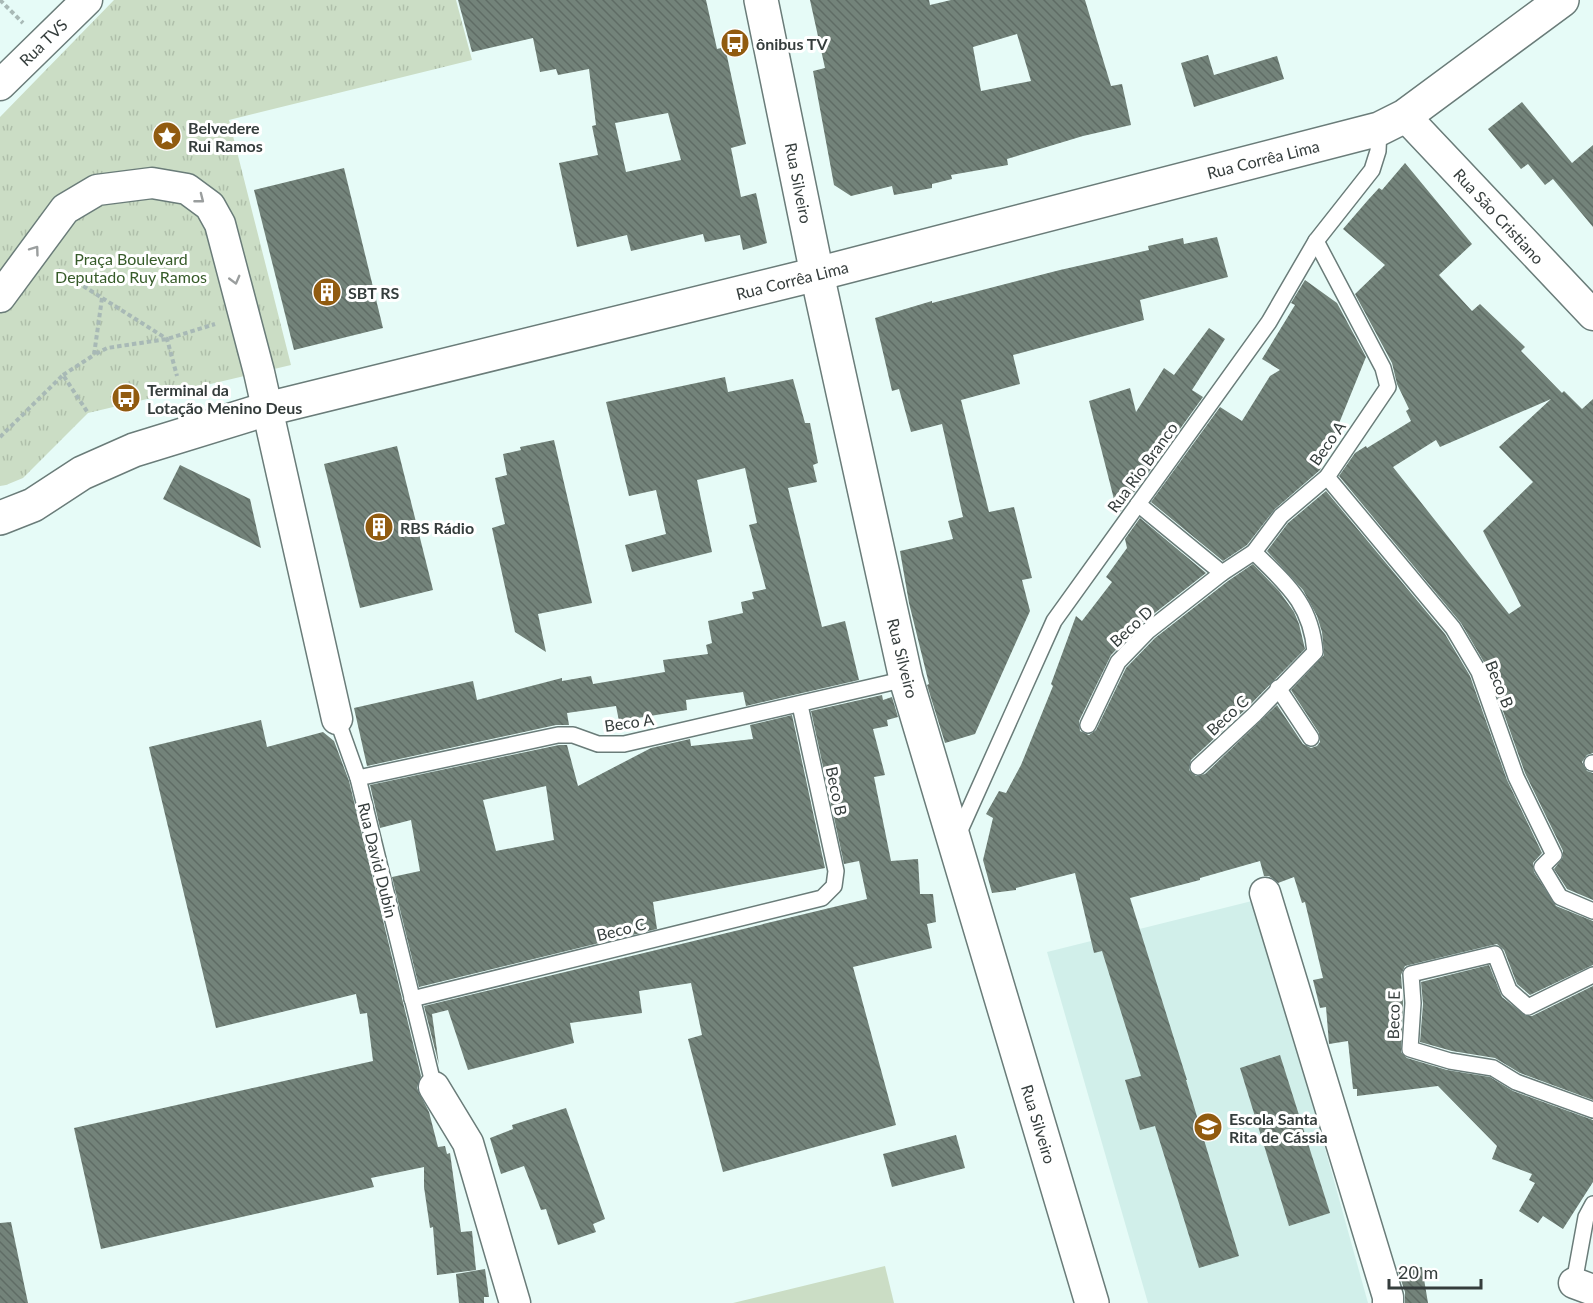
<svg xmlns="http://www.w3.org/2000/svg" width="1593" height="1303" font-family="Lato,sans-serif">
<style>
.built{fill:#d1efea}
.park{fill:url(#park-tufts)}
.garden{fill:#cbddc5}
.building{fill:url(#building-back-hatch);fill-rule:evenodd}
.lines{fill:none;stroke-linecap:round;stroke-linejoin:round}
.lane-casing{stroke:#6a7c79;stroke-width:18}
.street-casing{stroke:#6a7c79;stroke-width:33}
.secondary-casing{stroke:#6a7c79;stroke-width:36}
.path{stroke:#a8b9b6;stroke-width:4;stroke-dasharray:4.5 3;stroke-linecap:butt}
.lane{stroke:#fff;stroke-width:15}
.street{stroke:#fff;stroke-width:30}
.secondary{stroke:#fff;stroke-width:33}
.oneway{stroke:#9a9e9e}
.labels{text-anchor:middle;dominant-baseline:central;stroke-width:6;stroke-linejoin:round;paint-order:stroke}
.street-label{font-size:16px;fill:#353d3c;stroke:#fff}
.poi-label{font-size:16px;font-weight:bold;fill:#353d3c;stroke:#fff;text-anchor:start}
.park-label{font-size:16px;fill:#365b29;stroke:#fff}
</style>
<defs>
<pattern id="park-tufts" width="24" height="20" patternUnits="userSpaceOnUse" patternTransform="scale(1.5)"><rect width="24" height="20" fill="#cbddc5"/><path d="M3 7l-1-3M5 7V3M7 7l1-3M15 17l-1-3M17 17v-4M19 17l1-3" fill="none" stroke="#afbfaa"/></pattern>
<pattern id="building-back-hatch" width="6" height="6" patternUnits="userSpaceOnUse" patternTransform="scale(1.5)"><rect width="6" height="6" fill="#73837a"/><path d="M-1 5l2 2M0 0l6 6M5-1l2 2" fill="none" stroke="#5f6c65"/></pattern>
</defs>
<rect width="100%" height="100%" fill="#e6fbf7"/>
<!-- built -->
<polygon class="built" points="1256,900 1368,1303 1148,1303 1047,952"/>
<!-- park -->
<polygon class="park" points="114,0 456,0 472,60 229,120 291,365 88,413 23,478 6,485 0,486 0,117"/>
<!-- garden -->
<polygon class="garden" points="885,1266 894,1303 733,1303"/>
<!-- building -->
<g class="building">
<path d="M458,0H706L717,49L725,47L746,144L731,148L741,197L756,193L767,243L743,250L740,235L705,242L703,234L631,251L627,235L577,247L559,163L598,155L592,126L596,125L589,69L558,75L556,69L540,72L533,38L472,52ZM668,113L681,160L626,172L615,123Z"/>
<path d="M810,0H929L930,5L951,0H1085L1111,86L1122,84L1131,125L1083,136L1007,159L1008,165L951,175L952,179L932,184V188L894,195L892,186L851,196L834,185L813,71L825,68ZM1017,34L1031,81L981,91L973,47Z"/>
<polygon points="1208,55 1214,75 1277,56 1284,79 1194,107 1181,63"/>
<polygon points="1522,102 1572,163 1593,145 1593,227 1553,179 1545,185 1528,164 1521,169 1488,129"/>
<path d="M1405,163L1472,244L1439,275L1472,311L1480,304L1525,347L1521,351L1562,393L1564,391L1582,409L1593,399V753L1587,755L1582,762L1587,771L1593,773V900L1567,889L1554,869L1563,857V851L1525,773L1488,669L1461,623L1339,476L1355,453L1366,446L1367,448L1411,421L1406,411L1409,409L1397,384L1392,363L1355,294L1385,265L1343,229L1368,200L1379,188L1382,190ZM1551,399L1499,447L1533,482L1483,531L1521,606L1509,614L1393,467L1436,440L1440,447Z"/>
<polygon points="344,168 383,328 294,350 254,190"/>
<polygon points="1217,237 1228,277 1140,300 1144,320 1013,355 1020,384 961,400 989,512 1014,507 1032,578 1022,580 1030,611 975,734 945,743 927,685 929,684 909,603 900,551 953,539 948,521 963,517 942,424 911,432 899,389 892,391 875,318 932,301 932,303 1060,270 1149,250 1148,246 1183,238 1184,244"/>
<polygon points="1305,280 1337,303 1366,357 1320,470 1275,509 1247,545 1223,561 1151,502 1220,407 1242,421 1270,376 1280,370 1262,359 1295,305 1291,303"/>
<polygon points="1209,328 1225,339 1192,390 1203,397 1118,515 1089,401 1130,388 1136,412 1164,368 1174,375"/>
<polygon points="725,377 728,392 793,379 805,423 810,423 818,463 813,465 817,482 788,488 822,627 845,621 859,680 746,706 743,692 686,700 687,710 619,721 616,706 567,713 569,725 556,725 367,766 354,708 473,681 477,700 562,678 562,681 591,676 593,684 665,672 663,660 708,654 706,645 712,643 708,621 743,613 741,602 754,599 752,592 766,589 749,525 757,523 745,468 697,480 712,552 632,572 625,545 666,534 656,490 629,496 606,402"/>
<polygon points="554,440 592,603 538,614 546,652 515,632 492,528 505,524 495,478 507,475 503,454 521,450 520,447"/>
<polygon points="397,446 433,590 360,608 324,464"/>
<polygon points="180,465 250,499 261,548 163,499"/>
<polygon points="1326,491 1445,634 1470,676 1507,780 1542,853 1533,863 1534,872 1556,906 1593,921 1593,965 1530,995 1517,984 1504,950 1497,944 1405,966 1401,975 1403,1003 1401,1052 1407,1058 1447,1070 1490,1077 1513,1091 1593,1120 1593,1182 1563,1229 1543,1216 1538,1223 1519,1211 1535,1183 1529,1180 1532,1174 1492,1159 1497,1146 1438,1086 1357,1096 1357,1089 1353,1089 1348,1041 1329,1044 1326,1007 1320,1008 1313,980 1323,978 1305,902 1302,903 1294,877 1278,883 1269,876 1264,876 1260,861 1200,878 1200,880 1130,898 1187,1080 1186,1080 1239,1256 1199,1268 1155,1126 1140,1130 1125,1080 1141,1076 1102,951 1094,953 1075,873 1016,888 1016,890 992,893 983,860 993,818 986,814 999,791 1006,793 1021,765 1053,686 1051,684 1076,616 1082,621 1112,582 1106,577 1127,548 1125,539 1140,518 1206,573 1142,623 1111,655 1079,721 1080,731 1089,735 1096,730 1126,668 1155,638 1228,581 1253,564 1279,591 1294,612 1299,624 1305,649 1247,708 1191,760 1189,770 1196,776 1205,774 1277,705 1303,744 1311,748 1317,746 1320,742 1319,733 1291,690 1324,655 1322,632 1317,616 1303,590 1267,551 1288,523"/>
<polygon points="882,695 883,700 892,697 898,717 887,720 888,726 873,729 885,775 874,777 891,861 918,859 920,894 933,894 936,922 927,924 932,948 853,967 896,1125 723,1172 688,1039 702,1035 691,983 639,991 642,1013 570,1023 574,1043 468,1070 448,1010 432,1014 439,1065 424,1006 867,899 859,861 844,864 811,711"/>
<path d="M792,715L825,868L653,902L657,929L419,987L392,877L420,871L411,820L380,828L370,785L559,745H567L578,786L651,748L690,739L691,746L753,739L750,725ZM546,786L554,840L496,851L483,800Z"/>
<polygon points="261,720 267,747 323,732 334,741 349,781 421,1076 417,1088 429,1112 438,1147 445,1146 447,1154 450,1153 461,1232 472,1231 476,1270 437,1275 433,1227 430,1228 424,1187 424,1167 371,1178 374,1187 101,1249 74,1128 373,1061 367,1013 360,1014 356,994 216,1028 149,747"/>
<polygon points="1489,965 1502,997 1526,1016 1532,1016 1593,986 1593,1100 1520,1073 1495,1058 1452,1051 1420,1042 1423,1004 1421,982"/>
<polygon points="1280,1055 1330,1213 1289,1226 1240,1068"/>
<polygon points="566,1108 605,1219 593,1224 596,1232 558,1245 546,1209 541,1210 524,1166 501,1174 490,1138 513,1129 512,1125"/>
<polygon points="956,1135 965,1168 892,1187 883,1154"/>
<polygon points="11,1222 28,1303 0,1303 0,1223"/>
<polygon points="1422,1267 1428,1303 1405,1303 1405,1292 1398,1271"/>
<polygon points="485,1269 489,1297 484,1297 484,1303 459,1303 456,1274"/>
</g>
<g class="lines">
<!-- lane casing -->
<g class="lane-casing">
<g id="lane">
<polyline points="1327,477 1453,628 1479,672 1516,777 1554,855 1542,867 1560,897 1593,911"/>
<polyline points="1138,504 1222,573 1254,552 1281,516 1327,477 1388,387 1383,368 1316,241"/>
<polyline points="1278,688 1311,738"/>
<polyline points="337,719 358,778 434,1087"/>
<polyline points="1088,725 1118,662 1148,631 1222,573"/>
<polyline points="1592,763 1593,763"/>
<path d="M1198,767L1254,715L1315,652C1311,603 1286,584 1254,552"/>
<polyline points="358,778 558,735 573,735 598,744 624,744 906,679"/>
<polyline points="957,837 1054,621 1269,322 1316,241 1372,170 1378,151 1379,129"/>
<polyline points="1593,975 1528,1007 1509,990 1495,954 1411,974 1413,1003 1410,1049 1450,1061 1493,1068 1516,1082 1593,1110"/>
<polyline points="412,999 822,898 834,886 836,871 800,705"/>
<polyline points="1574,1283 1586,1217 1593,1204"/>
</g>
</g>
<!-- street casing -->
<g class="street-casing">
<g id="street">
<polyline points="0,85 87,0"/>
<polyline points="1405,116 1593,315"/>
<polyline points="0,297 65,209 97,190 152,183 187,189 210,206 220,224 259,372 337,719"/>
<polyline points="1265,893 1388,1297 1388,1303"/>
<polyline points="434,1087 468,1143 515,1303"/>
<polyline points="1574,1283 1593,1290"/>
</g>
</g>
<!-- secondary casing -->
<g class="secondary-casing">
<g id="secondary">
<polyline points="761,0 817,274 906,679 1092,1303"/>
<polyline points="0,518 33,505 82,473 134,450 267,409 817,274 1379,129 1405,116 1562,0"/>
</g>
</g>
<!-- path -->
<g class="path">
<polyline points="0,0 23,23"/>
<polyline points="58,270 167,339 177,376"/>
<polyline points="102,298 94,355 107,348 167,339 215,324"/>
<polyline points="63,375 94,355"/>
<polyline points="0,437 63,375 88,413"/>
</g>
<!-- lane -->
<use href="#lane" class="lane"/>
<!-- street -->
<use href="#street" class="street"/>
<!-- secondary -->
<use href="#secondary" class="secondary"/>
</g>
<!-- one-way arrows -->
<defs><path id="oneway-chevron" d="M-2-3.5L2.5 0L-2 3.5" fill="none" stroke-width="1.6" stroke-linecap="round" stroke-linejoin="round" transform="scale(1.5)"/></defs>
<g class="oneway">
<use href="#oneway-chevron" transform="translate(200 199) rotate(38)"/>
<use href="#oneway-chevron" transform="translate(35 250) rotate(-54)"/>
<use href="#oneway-chevron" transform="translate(235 280) rotate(75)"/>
</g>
<!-- icons -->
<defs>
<g id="bus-disc" transform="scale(1.5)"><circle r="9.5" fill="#915b10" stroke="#fff"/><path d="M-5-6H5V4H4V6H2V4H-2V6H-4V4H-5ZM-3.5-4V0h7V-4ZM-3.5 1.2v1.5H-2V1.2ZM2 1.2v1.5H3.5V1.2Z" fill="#fff"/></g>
<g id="sight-disc" transform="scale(1.5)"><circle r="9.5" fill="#915b10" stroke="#fff"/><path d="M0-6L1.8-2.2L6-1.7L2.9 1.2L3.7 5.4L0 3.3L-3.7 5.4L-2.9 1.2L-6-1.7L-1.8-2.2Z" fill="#fff"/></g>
<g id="building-disc" transform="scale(1.5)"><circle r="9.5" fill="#915b10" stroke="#fff"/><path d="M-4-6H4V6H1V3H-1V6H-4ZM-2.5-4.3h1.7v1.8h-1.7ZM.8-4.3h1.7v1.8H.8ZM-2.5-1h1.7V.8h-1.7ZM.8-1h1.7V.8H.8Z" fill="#fff"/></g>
<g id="school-disc" transform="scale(1.5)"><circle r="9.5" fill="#915b10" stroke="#fff"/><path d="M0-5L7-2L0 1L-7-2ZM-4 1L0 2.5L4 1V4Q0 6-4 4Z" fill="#fff"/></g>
</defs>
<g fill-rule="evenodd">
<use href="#bus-disc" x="735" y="43"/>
<use href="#sight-disc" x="167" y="136"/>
<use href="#building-disc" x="327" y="292"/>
<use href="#bus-disc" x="126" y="398"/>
<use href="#building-disc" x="379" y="527"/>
<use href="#school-disc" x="1208" y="1127"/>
</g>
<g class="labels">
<!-- street labels -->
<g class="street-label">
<text transform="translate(43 42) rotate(-44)">Rua TVS</text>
<text transform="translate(1263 159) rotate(-14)">Rua Corrêa Lima</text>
<text transform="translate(799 183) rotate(79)">Rua Silveiro</text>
<text transform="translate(1499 216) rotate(47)">Rua São Cristiano</text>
<text transform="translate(792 280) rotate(-14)">Rua Corrêa Lima</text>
<text transform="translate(1327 443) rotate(-55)">Beco A</text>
<text transform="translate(1142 467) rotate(-54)">Rua Rio Branco</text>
<text transform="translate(1131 626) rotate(-43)">Beco D</text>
<text transform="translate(903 658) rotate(76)">Rua Silveiro</text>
<text transform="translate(1500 684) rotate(68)">Beco B</text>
<text transform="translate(1227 715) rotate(-43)">Beco C</text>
<text transform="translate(629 722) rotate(-8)">Beco A</text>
<text transform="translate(837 791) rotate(78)">Beco B</text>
<text transform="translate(378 860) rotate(76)">Rua David Dubin</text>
<text transform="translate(621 929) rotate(-14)">Beco C</text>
<text transform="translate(1393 1015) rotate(-89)">Beco E</text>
<text transform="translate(1039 1124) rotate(73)">Rua Silveiro</text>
</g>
<!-- poi labels -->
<g class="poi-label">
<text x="756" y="43">ônibus TV</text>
<text x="188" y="127">Belvedere<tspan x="188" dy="18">Rui Ramos</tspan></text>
<text x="348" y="292">SBT RS</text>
<text x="147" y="389">Terminal da<tspan x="147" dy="18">Lotação Menino Deus</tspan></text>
<text x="400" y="527">RBS Rádio</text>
<text x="1229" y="1118">Escola Santa<tspan x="1229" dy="18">Rita de Cássia</tspan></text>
</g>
<!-- park labels -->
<g class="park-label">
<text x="131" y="258">Praça Boulevard<tspan x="131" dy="18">Deputado Ruy Ramos</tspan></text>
</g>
</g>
<!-- scale -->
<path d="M1389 1279v9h92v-9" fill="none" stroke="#353d3c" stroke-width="3"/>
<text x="1398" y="1279" font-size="18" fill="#353d3c" stroke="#ffffff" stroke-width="4.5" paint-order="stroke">20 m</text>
</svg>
